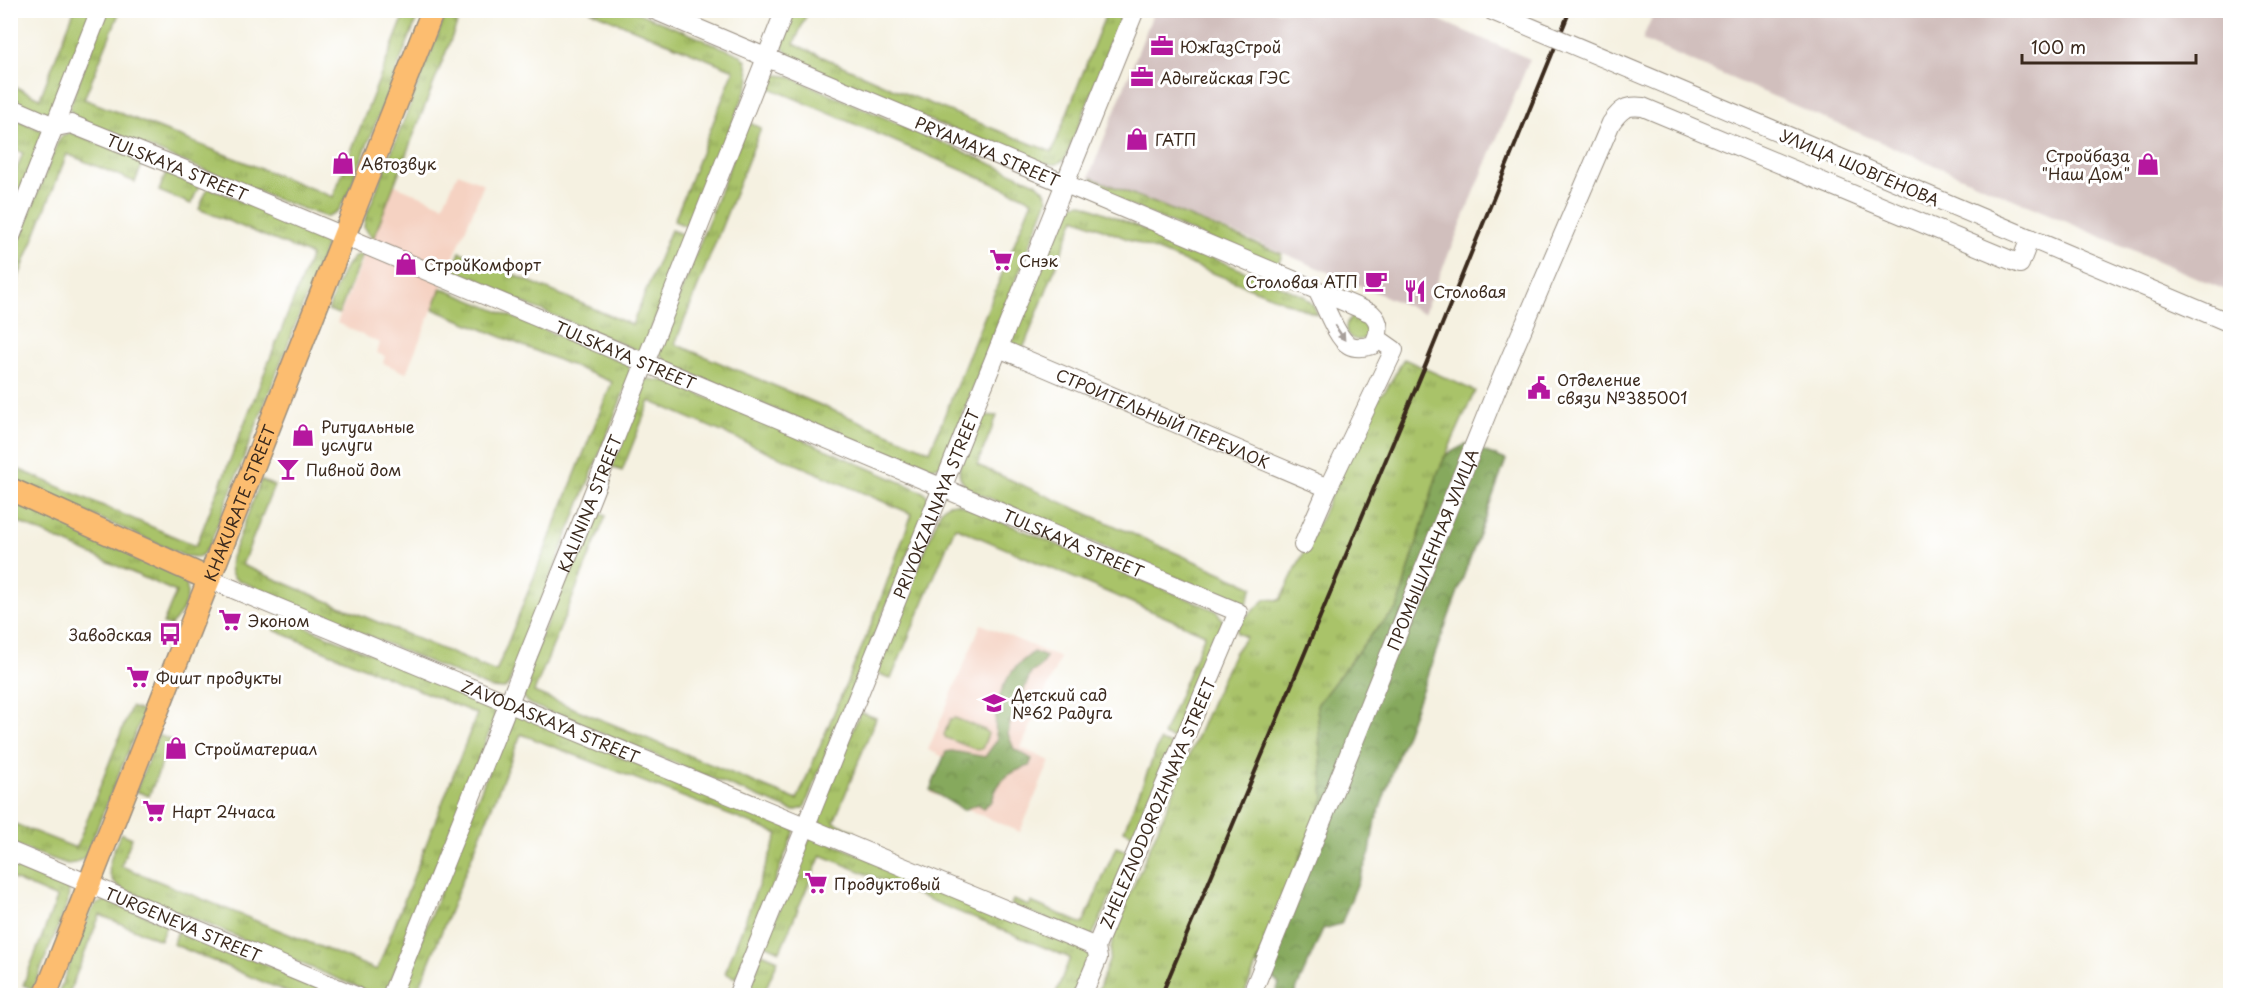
<svg xmlns="http://www.w3.org/2000/svg" width="2241" height="1006" font-family="'Playpen Sans',sans-serif">
<style>
.built{fill:#f5d2c2}
.industrial{fill:#d1bfbd}
.grass{fill:url(#grass-tufts);stroke:#727644;stroke-width:1.5}
.forest{fill:url(#forest-crowns);stroke:#606a3e;stroke-width:1.5}
.lines{fill:none;stroke-linecap:round;stroke-linejoin:round}
.minor-casing{stroke:#988e80;stroke-width:20}
.major-casing{stroke:#988e80;stroke-width:25}
.minor{stroke:#fff;stroke-width:18}
.major{stroke:#fcbd6f;stroke-width:22}
.rail{stroke:#3b2a1e;stroke-width:4}
.minor-bridge-casing{stroke:#988e80;stroke-width:20;stroke-linecap:butt}
.minor-bridge{stroke:#fff;stroke-width:18}
.oneway{fill:#a79f9a}
.labels{text-anchor:middle;dominant-baseline:central;stroke-width:6;stroke-linejoin:round;paint-order:stroke}
.poi-label{font-size:16px;fill:#3b2a1e;stroke:#fff;text-anchor:start}
.street-label{font-size:16px;fill:#3b2a1e;stroke:#fff}
</style>
<defs>
<pattern id="grass-tufts" width="24" height="20" patternUnits="userSpaceOnUse" patternTransform="scale(1.5)"><rect width="24" height="20" fill="#a9c369"/><path d="M3 7l-1-3M5 7V3M7 7l1-3M15 17l-1-3M17 17v-4M19 17l1-3" fill="none" stroke="#8b9f56"/></pattern>
<pattern id="forest-crowns" width="20" height="18" patternUnits="userSpaceOnUse" patternTransform="scale(1.5)"><rect width="20" height="18" fill="#86a95d"/><path d="M2 6a3 3 0 1 1 6 0M12 15a3 3 0 1 1 6 0" fill="none" stroke="#6f8a4c"/></pattern>
</defs>
<rect width="100%" height="100%" fill="#fff"/>
<filter id="ink" filterUnits="userSpaceOnUse"><feTurbulence type="fractalNoise" baseFrequency=".0167" numOctaves="2"/><feDisplacementMap in="SourceGraphic" scale="12" xChannelSelector="R" yChannelSelector="G"/><feConvolveMatrix kernelMatrix="1 2 1 2 8 2 1 2 1" color-interpolation-filters="sRGB"/></filter>
<filter id="wash" filterUnits="userSpaceOnUse"><feTurbulence type="fractalNoise" baseFrequency=".008" numOctaves="4" result="noise"/><feDisplacementMap in="SourceGraphic" scale="24" xChannelSelector="R" yChannelSelector="G"/><feGaussianBlur stdDeviation="1.35" result="paint"/><feColorMatrix in="noise" values="0 0 0 0 0 0 0 0 0 0 0 0 0 0 0 0 0 1.4 0 .05"/><feComposite in="paint" operator="in"/></filter>
<g filter="url(#wash)">
<rect width="100%" height="100%" fill="#f5f1e1"/>
<!-- built -->
<g class="built">
<polygon points="458,173 484,184 406,373 383,363 385,356 377,353 380,343 337,323 393,184 443,205"/>
<polygon points="981,624 1060,658 1021,748 1050,761 1020,832 931,793 946,758 928,750"/>
</g>
<!-- industrial -->
<g class="industrial">
<polygon points="1655,10 2230,11 2230,292 1642,40"/>
<polygon points="1154,11 1418,11 1530,59 1424,313 1257,242 1089,177"/>
</g>
<!-- grass -->
<g class="grass">
<polygon points="74,11 92,11 54,109 49,114 11,102 11,85 40,98"/>
<polygon points="105,11 120,11 84,99 333,197 406,11 420,11 347,196 338,211 326,217 276,199 76,118 69,109"/>
<polygon points="447,11 462,11 373,239 364,227 365,219"/>
<polygon points="590,11 634,11 741,55 746,61 750,80 691,226 686,226 674,221 734,70"/>
<polygon points="791,11 808,11 794,44 894,89 1052,152 1107,11 1125,11 1065,159 1057,164 1047,164 934,122 809,69 789,56 782,46 780,39"/>
<path d="M776,75L788,76L1038,184L1044,190L1048,199L944,462C929,476 910,465 893,459L667,364L658,351L747,122L761,128L675,344L930,451L1032,200L763,85L768,77Z"/>
<polygon points="10,116 45,132 11,222 11,184 23,153 11,148"/>
<polygon points="70,132 144,161 135,182 67,154 11,296 11,261 57,144 61,137"/>
<polygon points="167,170 200,184 191,204 159,191"/>
<polygon points="1092,178 1282,254 1277,268 1089,188"/>
<polygon points="208,187 323,236 326,241 323,254 210,544 203,554 198,557 185,556 11,479 11,466 196,546 311,255 199,209"/>
<polygon points="1081,203 1304,296 1313,305 1318,315 1075,218 1021,354 1012,348 1010,341 1060,212 1067,205"/>
<polygon points="671,230 688,236 646,342 639,351 452,273 460,252 632,325"/>
<path d="M363,252L339,314L328,310C336,289 341,262 363,252Z"/>
<path d="M441,288L628,364L631,374L508,685L504,689L490,688L236,579C229,573 230,567 231,558L261,480L274,486L242,565L496,672L612,382L433,309Z"/>
<circle cx="1358" cy="328" r="12"/>
<polygon points="1404,359 1475,391 1438,472 1397,609 1370,636 1317,705 1324,799 1244,995 1096,996 1109,961 1113,934 1222,678 1235,652 1246,637 1237,633 1237,625 1266,599 1280,600 1319,522 1374,401 1386,390"/>
<polygon points="649,379 671,382 921,491 926,494 929,501 804,808 793,811 529,704 523,696 521,687 590,515 599,513 606,516 534,692 797,800 872,623 912,514 650,401 622,471 610,466 643,381"/>
<path d="M981,415L997,416L977,465L1253,587L1246,605L1243,606L968,489C964,484 959,479 959,472C959,457 975,429 981,415Z"/>
<path d="M11,497L185,578C191,598 184,612 170,626L163,624L176,592L11,519Z"/>
<polygon points="957,503 1217,611 1227,628 1178,740 1163,735 1205,634 955,527 891,679 876,672 941,510 948,504"/>
<path d="M279,616L488,702L494,707L495,718L388,988L380,993L367,991L121,888C99,874 113,852 121,833L132,838L121,866L377,970L477,714L274,630Z"/>
<polygon points="131,707 144,712 85,857 75,863 67,864 11,844 10,822 76,848"/>
<polygon points="860,712 876,718 834,822 854,831 849,836 820,824 818,817"/>
<polygon points="517,713 795,830 736,978 725,973 778,834 521,734 419,988 435,995 399,995 511,715"/>
<polygon points="955,718 985,730 988,734 982,749 977,750 946,738 944,735 950,719"/>
<polygon points="158,735 171,740 149,796 136,791"/>
<polygon points="1160,741 1175,746 1136,836 1124,830"/>
<polygon points="811,835 1084,946 1091,958 1077,995 1055,995 1070,958 821,855 780,951 765,944"/>
<polygon points="1116,847 1131,853 1092,937 1011,905 1013,900 1029,906 1031,902 1083,924"/>
<polygon points="10,859 62,880 69,890 68,902 33,989 23,985 57,898 11,878"/>
<polygon points="107,900 167,924 160,940 100,915 68,995 57,996 91,911 95,905"/>
<polygon points="179,928 339,995 294,995 173,944"/>
<polygon points="762,953 778,960 763,995 746,996"/>
</g>
<!-- forest -->
<g class="forest">
<polygon points="1466,444 1506,460 1399,753 1374,826 1370,853 1341,924 1323,929 1294,995 1275,995 1279,984 1257,965 1324,799 1317,705 1370,636 1397,609 1438,472 1446,455"/>
<path d="M1033,652L1046,657L1040,667L1031,673L1010,723L1008,734L1014,749L1032,759L1029,766C1009,772 997,780 992,801L983,808L978,804L963,810L930,790L946,752L952,751L985,757L997,740C992,716 999,687 1015,668C1020,662 1027,658 1033,652Z"/>
</g>
</g>
<g filter="url(#ink)">
<g class="lines">
<!-- minor casing -->
<g class="minor-casing">
<g id="minor">
<path id="s1" d="M654,10L1371,313C1381,322 1380,333 1373,345C1366,347 1356,349 1349,345C1337,339 1325,305 1318,292"/>
<path id="s2" d="M10,107L56,127L71,124L208,179L1238,612L1096,947L1098,958L1082,996"/>
<polyline points="1838,157 2230,323"/>
<polyline points="10,239 100,10"/>
<path id="s3" d="M999,348L1328,488"/>
<polyline points="1303,545 1328,488 1394,350 1377,338"/>
<path id="s4" d="M209,579L1096,947"/>
<path id="s5" d="M10,851L356,996"/>
<path id="s6" d="M391,996L589,504L785,10"/>
<path id="s7" d="M737,996L1135,10"/>
<path id="s8" d="M1251,996L1496,391L1611,123C1621,109 1626,105 1643,107L2020,264L2030,238"/>
</g>
</g>
<!-- major casing -->
<g class="major-casing">
<g id="major">
<polyline points="10,489 209,579"/>
<path id="s9" d="M45,996L433,10"/>
</g>
</g>
<!-- minor -->
<use href="#minor" class="minor"/>
<!-- major -->
<use href="#major" class="major"/>
<!-- rail -->
<polyline class="rail" points="1161,996 1426,364 1570,10"/>
<!-- minor-bridge casing -->
<g class="minor-bridge-casing">
<polyline id="minor-bridge" points="1490,10 1838,157"/>
</g>
<!-- minor-bridge -->
<use href="#minor-bridge" class="minor-bridge"/>
</g>
<!-- one-way arrows -->
<defs><path id="oneway-solid" d="M-6-.8H1V-3.2L6.5 0L1 3.2V.8H-6Z" transform="scale(1.5)"/></defs>
<use class="oneway" href="#oneway-solid" transform="translate(1340 333) rotate(56)"/>
</g>
<!-- icons -->
<defs>
<g id="office-bare" transform="scale(1.8)"><path d="M-6-3h4V-5.5h4V-3h4V5H-6ZM-1-4.5V-3h2v-1.5ZM-6 0V1H6V0Z" fill="#b5179e" stroke="#fff" stroke-width="2.5" paint-order="stroke"/></g>
<g id="shop-bare" transform="scale(1.8)"><path d="M-5-2.5h2.3a2.7 3.5 0 0 1 5.4 0H5L5.5 6h-11ZM-1.5-2.5h3a1.5 2.3 0 0 0-3 0Z" fill="#b5179e" stroke="#fff" stroke-width="2.5" paint-order="stroke"/></g>
<g id="supermarket-bare" transform="scale(1.8)"><path d="M-6-5.5h2.5l.6 2H6L4.5 2H-2.5L-4.4-4H-6ZM-1.5 3.2a1.3 1.3 0 1 0 .1 0ZM3 3.2a1.3 1.3 0 1 0 .1 0Z" fill="#b5179e" stroke="#fff" stroke-width="2.5" paint-order="stroke"/></g>
<g id="cafe-bare" transform="scale(1.8)"><path d="M-5.5-4.5H6V0H3Q3 3.5 0 3.5H-2.5Q-5.5 3.5-5.5 0ZM3-3.2v2h1.7v-2ZM-6 4.5H4V6H-6Z" fill="#b5179e" stroke="#fff" stroke-width="2.5" paint-order="stroke"/></g>
<g id="restaurant-bare" transform="scale(1.8)"><path d="M-5-6h1v4h1v-4h1v4h1v-4h1v5L-1.5 .5V6h-2V.5L-5-1ZM5-6V6H3V1.5H1.5Q1.5-4 5-6Z" fill="#b5179e" stroke="#fff" stroke-width="2.5" paint-order="stroke"/></g>
<g id="civic-bare" transform="scale(1.8)"><path d="M-.6-6.5H3V-4.5H.6V-3L4-1V1h2V6H-6V1h2V-1L-.6-3ZM-1.2 2.5V6h2.4V2.5Z" fill="#b5179e" stroke="#fff" stroke-width="2.5" paint-order="stroke"/></g>
<g id="bar-bare" transform="scale(1.8)"><path d="M-6-5H6L.8 .8V4.5H3.5V6h-7V4.5H-.8V.8Z" fill="#b5179e" stroke="#fff" stroke-width="2.5" paint-order="stroke"/></g>
<g id="bus-bare" transform="scale(1.8)"><path d="M-5-6H5V4H4V6H2V4H-2V6H-4V4H-5ZM-3.5-4V0h7V-4ZM-3.5 1.2v1.5H-2V1.2ZM2 1.2v1.5H3.5V1.2Z" fill="#b5179e" stroke="#fff" stroke-width="2.5" paint-order="stroke"/></g>
<g id="school-bare" transform="scale(1.8)"><path d="M0-5L7-2L0 1L-7-2ZM-4 1L0 2.5L4 1V4Q0 6-4 4Z" fill="#b5179e" stroke="#fff" stroke-width="2.5" paint-order="stroke"/></g>
</defs>
<g fill-rule="evenodd">
<use href="#office-bare" x="1162" y="46"/>
<use href="#office-bare" x="1142" y="77"/>
<use href="#shop-bare" x="1137" y="139"/>
<use href="#shop-bare" x="343" y="163"/>
<use href="#shop-bare" x="2148" y="164"/>
<use href="#supermarket-bare" x="1001" y="260"/>
<use href="#shop-bare" x="406" y="264"/>
<use href="#cafe-bare" x="1376" y="281"/>
<use href="#restaurant-bare" x="1415" y="291"/>
<use href="#civic-bare" x="1539" y="388"/>
<use href="#shop-bare" x="303" y="435"/>
<use href="#bar-bare" x="288" y="469"/>
<use href="#supermarket-bare" x="230" y="620"/>
<use href="#bus-bare" x="170" y="634"/>
<use href="#supermarket-bare" x="138" y="677"/>
<use href="#school-bare" x="994" y="703"/>
<use href="#shop-bare" x="176" y="748"/>
<use href="#supermarket-bare" x="154" y="811"/>
<use href="#supermarket-bare" x="816" y="883"/>
</g>
<g class="labels">
<!-- poi labels -->
<g class="poi-label">
<text x="1180" y="46">ЮжГазСтрой</text>
<text x="1160" y="77">Адыгейская ГЭС</text>
<text x="1155" y="139">ГАТП</text>
<text x="2130" y="155" text-anchor="end">Стройбаза<tspan x="2130" dy="18">"Наш Дом"</tspan></text>
<text x="361" y="163">Автозвук</text>
<text x="1019" y="260">Снэк</text>
<text x="424" y="264">СтройКомфорт</text>
<text x="1358" y="281" text-anchor="end">Столовая АТП</text>
<text x="1433" y="291">Столовая</text>
<text x="1557" y="379">Отделение<tspan x="1557" dy="18">связи №385001</tspan></text>
<text x="321" y="426">Ритуальные<tspan x="321" dy="18">услуги</tspan></text>
<text x="306" y="469">Пивной дом</text>
<text x="248" y="620">Эконом</text>
<text x="152" y="634" text-anchor="end">Заводская</text>
<text x="156" y="677">Фишт продукты</text>
<text x="1012" y="694">Детский сад<tspan x="1012" dy="18">№62 Радуга</tspan></text>
<text x="194" y="748">Стройматериал</text>
<text x="172" y="811">Нарт 24часа</text>
<text x="834" y="883">Продуктовый</text>
</g>
<!-- street labels -->
<g class="street-label">
<text stroke="none"><textPath href="#s1" startOffset="362">PRYAMAYA STREET</textPath></text>
<text stroke="none"><textPath href="#s2" startOffset="180">TULSKAYA STREET</textPath></text>
<text transform="translate(1860 167) rotate(23)">УЛИЦА ШОВГЕНОВА</text>
<text stroke="none"><textPath href="#s2" startOffset="666">TULSKAYA STREET</textPath></text>
<text stroke="none"><textPath href="#s3" startOffset="178">СТРОИТЕЛЬНЫЙ ПЕРЕУЛОК</textPath></text>
<text stroke="none"><textPath href="#s9" startOffset="530">KHAKURATE STREET</textPath></text>
<text stroke="none"><textPath href="#s6" startOffset="531">KALININA STREET</textPath></text>
<text stroke="none"><textPath href="#s7" startOffset="531">PRIVOKZALNAYA STREET</textPath></text>
<text stroke="none"><textPath href="#s2" startOffset="1152">TULSKAYA STREET</textPath></text>
<text stroke="none"><textPath href="#s8" startOffset="482">ПРОМЫШЛЕННАЯ УЛИЦА</textPath></text>
<text stroke="none"><textPath href="#s4" startOffset="370">ZAVODASKAYA STREET</textPath></text>
<text transform="translate(1157 803) rotate(-67)">ZHELEZNODOROZHNAYA STREET</text>
<text stroke="none"><textPath href="#s5" startOffset="188">TURGENEVA STREET</textPath></text>
</g>
</g>
<!-- margin -->
<rect width="2241" height="1006" fill="none" stroke="#fff" stroke-width="36"/>
<!-- scale -->
<path d="M2022 54v9h174v-9" fill="none" stroke="#3b2a1e" stroke-width="3"/>
<text x="2031" y="54" font-size="18" fill="#3b2a1e" stroke="#ffffff" stroke-width="4.5" paint-order="stroke">100 m</text>
</svg>
